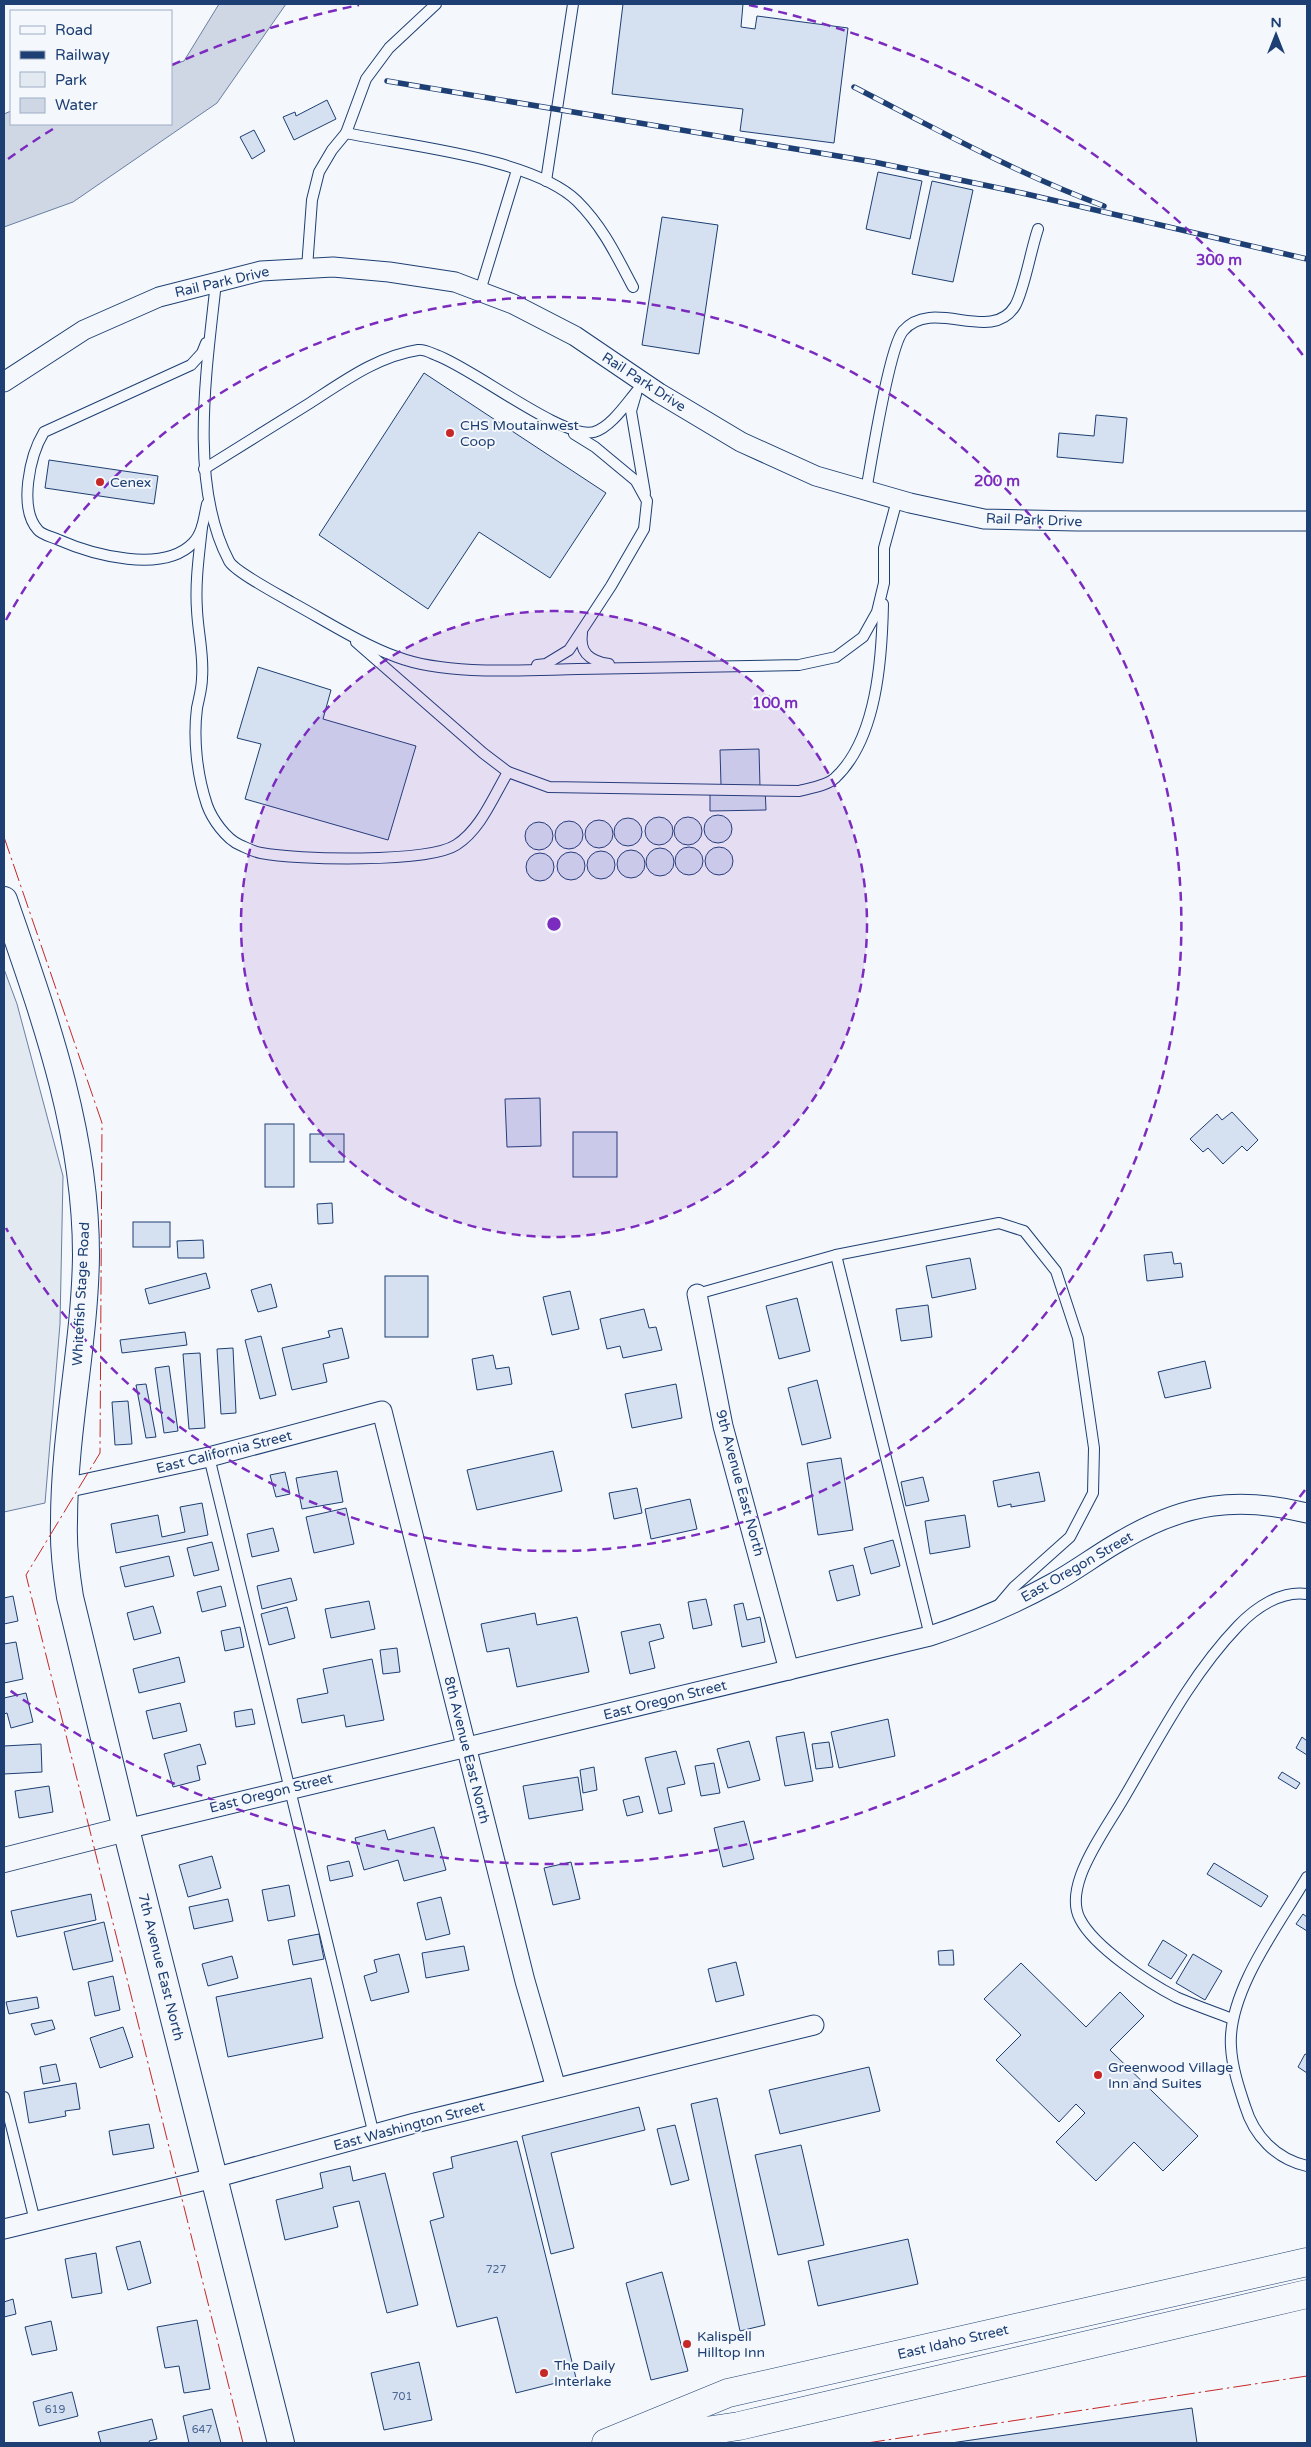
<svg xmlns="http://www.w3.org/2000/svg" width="1311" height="2447" font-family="'Varela Round',sans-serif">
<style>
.green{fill:#e3e9f0;stroke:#687fa3}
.water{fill:#cfd7e4;stroke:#687fa3}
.building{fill:#d5e0f0;stroke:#1d3f73}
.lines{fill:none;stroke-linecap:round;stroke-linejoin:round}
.service-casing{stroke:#1d3f73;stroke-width:12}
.minor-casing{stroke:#1d3f73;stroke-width:21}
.tertiary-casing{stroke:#1d3f73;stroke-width:26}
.secondary-casing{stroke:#1d3f73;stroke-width:28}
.trunk-casing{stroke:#1d3f73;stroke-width:29}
.service{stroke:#f4f7fb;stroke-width:10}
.minor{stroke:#f4f7fb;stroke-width:19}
.tertiary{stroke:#f4f7fb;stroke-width:24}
.secondary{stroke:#f4f7fb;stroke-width:26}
.trunk{stroke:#f4f7fb;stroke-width:28}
.rail-casing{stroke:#1d3f73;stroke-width:5.5}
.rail{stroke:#f4f7fb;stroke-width:4;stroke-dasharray:11;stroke-linecap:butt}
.power{stroke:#c62828;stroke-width:1;stroke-dasharray:18 4 2.5 4;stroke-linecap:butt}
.ring{fill:none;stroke:#7b2cbf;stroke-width:2.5;stroke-dasharray:9 6}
.poi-dot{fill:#c62828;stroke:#f4f7fb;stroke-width:2}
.labels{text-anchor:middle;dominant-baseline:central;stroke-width:4;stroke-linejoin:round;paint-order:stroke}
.number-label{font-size:11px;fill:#4b6792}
.street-label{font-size:14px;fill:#1d3f73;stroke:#f4f7fb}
.poi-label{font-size:14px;fill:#1d3f73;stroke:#f4f7fb;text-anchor:start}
.centre{fill:#7b2cbf;stroke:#f4f7fb;stroke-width:2.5}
.ring-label{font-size:15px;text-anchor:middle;font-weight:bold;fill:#7b2cbf;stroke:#f4f7fb;stroke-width:4;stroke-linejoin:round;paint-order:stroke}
</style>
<rect width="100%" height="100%" fill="#f4f7fb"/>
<!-- green -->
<polygon class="green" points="4,969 17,1004 63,1176 60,1324 45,1503 4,1512"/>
<!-- water -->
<polygon class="water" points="219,4 286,4 217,103 73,202 4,227 4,114 11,111 11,124 171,124 171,65 184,61"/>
<!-- building -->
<g class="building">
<polygon points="623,4 743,4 741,27 755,29 757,16 848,28 834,143 740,131 743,109 612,94"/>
<polygon points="327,100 336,119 294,140 283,117 295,112 296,116"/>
<polygon points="254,130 265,151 252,159 240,137"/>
<polygon points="878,172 922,181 910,239 866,229"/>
<polygon points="932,181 973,190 953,282 912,274"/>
<polygon points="662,217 718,225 699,354 642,345"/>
<polygon points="424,373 606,493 550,578 479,532 428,609 319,535"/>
<polygon points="1096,415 1127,418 1123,463 1057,457 1059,433 1094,436"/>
<polygon points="49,460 158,476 154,504 45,488"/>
<polygon points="258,667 331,690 323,719 416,746 388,840 245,799 261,744 237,738"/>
<polygon points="759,749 760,787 765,787 766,810 710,811 710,785 721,785 720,750"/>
<circle cx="718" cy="829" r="14"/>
<circle cx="688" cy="831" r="14"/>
<circle cx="659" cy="831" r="14"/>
<circle cx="628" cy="832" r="14"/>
<circle cx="599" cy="834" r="14"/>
<circle cx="569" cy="835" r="14"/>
<circle cx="539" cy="836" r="14"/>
<circle cx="719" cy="861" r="14"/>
<circle cx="689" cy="861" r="14"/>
<circle cx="660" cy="862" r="14"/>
<circle cx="631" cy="864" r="14"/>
<circle cx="601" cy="865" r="14"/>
<circle cx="571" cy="866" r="14"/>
<circle cx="540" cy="867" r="14"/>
<polygon points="540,1098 541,1146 507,1147 505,1099"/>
<polygon points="1232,1112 1258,1140 1247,1151 1242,1146 1223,1164 1208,1148 1203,1152 1190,1139 1217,1114 1222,1120"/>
<rect x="265" y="1124" width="29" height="63"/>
<rect x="573" y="1132" width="44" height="45"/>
<rect x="310" y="1134" width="34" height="28"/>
<polygon points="332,1203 333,1223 318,1224 317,1204"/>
<rect x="133" y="1222" width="37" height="25"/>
<polygon points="203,1240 204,1258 178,1258 177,1241"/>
<polygon points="1172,1252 1174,1264 1181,1263 1183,1277 1147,1281 1144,1255"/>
<polygon points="970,1258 976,1289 932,1298 926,1266"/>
<polygon points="206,1273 210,1288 149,1304 145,1289"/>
<rect x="385" y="1276" width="43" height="61"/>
<polygon points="271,1284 277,1307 258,1312 251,1290"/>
<polygon points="570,1291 579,1329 552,1335 543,1297"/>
<polygon points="797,1298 810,1351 779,1359 766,1306"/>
<polygon points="928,1305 932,1337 901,1341 896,1309"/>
<polygon points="644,1309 649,1328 656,1327 662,1350 623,1358 620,1346 607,1349 600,1319"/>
<polygon points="342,1328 349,1358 323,1364 327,1382 292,1390 282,1348 330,1337 328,1331"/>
<polygon points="185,1332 187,1345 122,1353 120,1340"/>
<polygon points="261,1336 276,1395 260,1399 245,1340"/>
<polygon points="233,1348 236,1413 221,1414 217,1349"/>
<polygon points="200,1353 205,1428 189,1429 183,1354"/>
<polygon points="493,1355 496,1369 509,1367 512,1384 477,1390 472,1359"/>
<polygon points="1205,1361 1211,1388 1165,1398 1158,1372"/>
<polygon points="169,1366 178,1431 164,1433 155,1368"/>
<polygon points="817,1380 831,1438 802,1445 788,1388"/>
<polygon points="146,1384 156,1437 146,1438 136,1385"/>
<polygon points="676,1384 682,1418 632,1428 625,1394"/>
<polygon points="128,1401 132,1444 115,1445 112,1402"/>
<polygon points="553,1451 562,1491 477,1510 467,1470"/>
<polygon points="841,1458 853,1530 818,1535 807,1463"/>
<polygon points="337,1471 343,1502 302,1509 296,1478"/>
<polygon points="285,1472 290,1494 276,1497 270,1475"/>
<polygon points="1039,1472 1045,1501 1011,1507 1011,1504 998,1507 993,1481"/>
<polygon points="923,1477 929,1501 906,1506 901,1482"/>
<polygon points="637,1488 642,1513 614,1519 609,1493"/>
<polygon points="690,1499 697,1529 651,1539 645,1509"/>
<polygon points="202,1503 208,1535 116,1553 111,1524 158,1515 162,1537 185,1532 180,1507"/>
<polygon points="346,1508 354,1544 314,1553 306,1517"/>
<polygon points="965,1515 970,1547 930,1554 925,1521"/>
<polygon points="273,1528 279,1551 252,1557 247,1534"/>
<polygon points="893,1540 900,1566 871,1574 864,1548"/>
<polygon points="212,1542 219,1570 194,1576 187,1548"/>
<polygon points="169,1556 174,1576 125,1587 120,1567"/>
<polygon points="853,1565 860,1595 837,1601 829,1571"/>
<polygon points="291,1578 297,1600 262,1609 257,1586"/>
<polygon points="221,1586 226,1606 202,1612 197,1592"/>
<polygon points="13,1596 18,1621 4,1624 4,1598"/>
<polygon points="706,1599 712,1625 693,1629 688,1602"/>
<polygon points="369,1601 375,1629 331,1638 325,1609"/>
<polygon points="743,1603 747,1620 760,1617 765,1642 742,1647 734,1605"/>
<polygon points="153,1606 161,1633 134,1640 127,1613"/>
<polygon points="287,1607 295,1638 269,1645 261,1614"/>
<polygon points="535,1613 537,1625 577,1617 589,1672 517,1687 509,1648 487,1652 481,1624"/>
<polygon points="660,1624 664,1638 649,1642 655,1668 630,1674 621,1632"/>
<polygon points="240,1627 244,1647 225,1651 221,1631"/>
<polygon points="16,1642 23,1679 4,1683 4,1644"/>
<polygon points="397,1648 400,1672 383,1674 380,1650"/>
<polygon points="179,1657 185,1682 139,1693 133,1669"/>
<polygon points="372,1659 384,1720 346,1727 344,1715 302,1723 297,1699 328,1693 323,1669"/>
<polygon points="26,1693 33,1722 11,1728 7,1713 4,1714 4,1698"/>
<polygon points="180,1703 187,1731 153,1739 146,1711"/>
<polygon points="252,1709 255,1724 236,1727 234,1712"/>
<polygon points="888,1719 895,1756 839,1768 831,1732"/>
<polygon points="804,1732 813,1781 785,1786 776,1737"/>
<polygon points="1302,1737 1307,1741 1307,1755 1296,1748"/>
<polygon points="749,1741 760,1780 728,1788 717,1749"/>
<polygon points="829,1742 833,1767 816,1769 812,1744"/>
<polygon points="41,1744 42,1772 4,1774 4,1746"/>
<polygon points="200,1744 206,1764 197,1766 200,1780 173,1787 164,1754"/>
<polygon points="676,1751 685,1784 667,1788 672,1811 659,1814 645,1758"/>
<polygon points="714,1763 720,1793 701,1796 695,1766"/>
<polygon points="594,1767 597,1790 583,1793 580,1770"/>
<polygon points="1282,1772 1300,1783 1296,1789 1278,1778"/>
<polygon points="578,1777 583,1810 529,1819 523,1786"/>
<polygon points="49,1786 53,1812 19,1818 15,1791"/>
<polygon points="639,1796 643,1812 627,1816 623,1800"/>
<polygon points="744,1821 754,1859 723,1867 714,1828"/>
<polygon points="434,1827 446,1870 404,1881 398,1860 364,1870 355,1838 385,1830 388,1840"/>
<polygon points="212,1856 221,1888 188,1897 179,1865"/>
<polygon points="349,1861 353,1876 330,1881 327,1866"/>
<polygon points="571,1862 580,1899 553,1905 544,1868"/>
<polygon points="1214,1863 1268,1896 1261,1907 1207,1874"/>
<polygon points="289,1885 295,1916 268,1921 262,1890"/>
<polygon points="91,1894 96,1920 17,1937 11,1911"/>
<polygon points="441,1897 450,1934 426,1940 417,1903"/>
<polygon points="228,1899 233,1921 194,1929 189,1907"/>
<polygon points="1303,1914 1307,1917 1307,1931 1296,1924"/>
<polygon points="104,1922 113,1961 73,1970 64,1932"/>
<polygon points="319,1934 324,1959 293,1965 288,1940"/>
<polygon points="1163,1940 1187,1955 1171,1979 1148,1965"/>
<polygon points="464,1946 469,1970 426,1978 422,1953"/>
<polygon points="953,1950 954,1965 939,1965 938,1951"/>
<polygon points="399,1954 409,1992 371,2001 364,1976 377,1972 374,1960"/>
<polygon points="1193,1954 1222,1971 1205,2000 1176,1983"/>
<polygon points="232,1956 238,1978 208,1986 202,1964"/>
<polygon points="736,1962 744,1995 716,2002 708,1969"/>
<polygon points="1021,1963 1086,2027 1120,1992 1144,2016 1110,2050 1198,2136 1163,2171 1134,2142 1096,2181 1056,2142 1085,2113 1076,2104 1059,2122 996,2060 1021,2035 984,1999"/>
<polygon points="113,1976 120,2010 95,2016 88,1982"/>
<polygon points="311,1978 323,2038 228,2057 216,1997"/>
<polygon points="37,1997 39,2008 9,2014 6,2002"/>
<polygon points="52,2020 55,2029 35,2035 31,2024"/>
<polygon points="123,2027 133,2057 100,2068 90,2038"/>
<polygon points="1305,2054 1307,2055 1307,2073 1298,2067"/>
<polygon points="56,2064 60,2081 43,2084 40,2067"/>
<polygon points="869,2067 880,2111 780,2134 769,2090"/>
<polygon points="76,2083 80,2109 65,2111 66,2116 29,2123 24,2092"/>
<polygon points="717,2098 765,2325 740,2331 691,2104"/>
<polygon points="639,2107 645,2130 551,2153 574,2248 551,2254 522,2136"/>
<polygon points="149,2124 154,2148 113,2155 109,2131"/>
<polygon points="675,2125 689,2180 671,2185 657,2129"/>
<polygon points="517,2141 576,2378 516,2393 497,2317 457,2327 430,2221 444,2217 433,2173 453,2168 451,2157"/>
<polygon points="801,2145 824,2245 778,2255 755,2155"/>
<polygon points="350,2166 353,2181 385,2173 418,2305 387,2313 359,2201 333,2207 338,2227 285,2240 276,2200 323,2188 320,2173"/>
<polygon points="908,2239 918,2284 818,2306 808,2261"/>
<polygon points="140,2241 151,2283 128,2290 116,2247"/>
<polygon points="96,2253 102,2293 72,2298 65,2259"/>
<polygon points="662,2272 688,2371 651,2380 626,2283"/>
<polygon points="13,2299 16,2314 4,2317 4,2302"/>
<polygon points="197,2320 210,2389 184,2393 179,2366 165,2368 157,2327"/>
<polygon points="51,2321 57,2350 32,2355 25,2327"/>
<polygon points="419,2362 432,2420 384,2430 371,2373"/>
<polygon points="72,2392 78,2416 39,2426 33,2402"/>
<polygon points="1192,2408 1197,2443 951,2443"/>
<polygon points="212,2409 221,2443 189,2443 183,2416"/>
<polygon points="152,2419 157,2439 149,2441 150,2443 101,2443 98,2432"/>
</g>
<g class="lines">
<!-- service casing -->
<g class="service-casing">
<g id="service">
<path d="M346,133C407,146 533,158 577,201C603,227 616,255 633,287"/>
<polyline points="546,181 573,4"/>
<polyline points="307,268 312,200 319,172 332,150 346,133 366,79 389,48 436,4"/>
<path d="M216,282C207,367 188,484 229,561C234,571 279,595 291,602C326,621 361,644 397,657C447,676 525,670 578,669C652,667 726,666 799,665L836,657L863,637L877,612L884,583V548L897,500"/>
<polyline points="480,291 517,170"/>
<path d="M206,343L202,353L191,365L44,432C30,455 18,508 38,530C42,535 53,537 59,540C93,555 163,574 193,543C203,533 204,517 207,504"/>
<polyline points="636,394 631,411 645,493"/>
<path d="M204,469C239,447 275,425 310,403C344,381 378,356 418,350C424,349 431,353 436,355C473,368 563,440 594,432C611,427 626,404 637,391"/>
<path d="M866,491C871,463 889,348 903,331C933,296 991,345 1015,306C1024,291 1031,249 1038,229"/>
<path d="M202,527C199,555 195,583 197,610C198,633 204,655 202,678C202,688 199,698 197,708C193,739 197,775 207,805C212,819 226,839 240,845C247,848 254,852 261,853C296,860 428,863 456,845C481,829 493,797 508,772"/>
<path d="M582,633C579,653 590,661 609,664"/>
<path d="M356,642L483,753L508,772L549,787L799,791C809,788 827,786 835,778C877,739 882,658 883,604"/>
<polyline points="537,665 546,664 569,650 611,586 644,529 647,501 636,481 595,447 574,434"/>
<polyline points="836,1255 930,1636"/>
<polyline points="697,1294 836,1255 999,1223 1024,1231 1056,1271 1078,1338 1094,1448 1093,1493 1070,1537 1014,1587 997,1607"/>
<polyline points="209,1457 374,2135"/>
<path d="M1307,1877C1280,1923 1227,1992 1231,2047C1232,2067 1239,2088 1245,2106C1254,2136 1276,2159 1307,2166"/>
<path d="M1233,2019C1214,2012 1194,2005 1176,1997C1149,1983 1094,1947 1080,1919C1073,1906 1076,1889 1081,1875C1091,1848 1110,1822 1125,1796C1159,1738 1191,1675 1238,1626C1255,1608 1281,1590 1307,1594"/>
<polyline points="4,2097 35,2221"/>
</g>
</g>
<!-- minor casing -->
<g class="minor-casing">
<g id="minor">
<polyline points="4,382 84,330 159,297 261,271 333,267 389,272 455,282 513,304 575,336 659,393 741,442 816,476 910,503 984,519 1077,521 1307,521"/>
<polyline points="697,1294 723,1426 789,1670"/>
<polyline points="65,1488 209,1457 382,1411 525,1981 556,2088"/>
<path d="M126,1829L930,1636C973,1622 1013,1605 1053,1583C1077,1570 1100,1552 1124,1539C1186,1503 1238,1496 1307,1513"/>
<polyline points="4,2229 214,2178 415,2123 814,2025"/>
</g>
</g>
<!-- tertiary casing -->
<g class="tertiary-casing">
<polyline id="tertiary" points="4,1860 126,1829"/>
</g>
<!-- secondary casing -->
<g class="secondary-casing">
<path id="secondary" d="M4,900C44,1016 86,1130 86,1255C85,1344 64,1432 64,1522C63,1547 66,1572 70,1597L126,1829L281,2443"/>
</g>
<!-- trunk casing -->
<g class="trunk-casing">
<g id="trunk">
<polyline points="639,2441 739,2426 1307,2294"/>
<polyline points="606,2443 728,2393 1307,2262"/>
</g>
</g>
<!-- service -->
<use href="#service" class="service"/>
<!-- minor -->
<use href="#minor" class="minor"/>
<!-- tertiary -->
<use href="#tertiary" class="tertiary"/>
<!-- secondary -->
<use href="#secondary" class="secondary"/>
<!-- trunk -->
<use href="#trunk" class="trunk"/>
<!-- rail casing -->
<g class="rail-casing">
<g id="rail">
<polyline points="387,81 874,162 1022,193 1307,259"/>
<path d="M854,87C936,129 1018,174 1104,206"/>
</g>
</g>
<!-- rail -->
<use href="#rail" class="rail"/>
<!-- power -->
<g class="power">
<polyline points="4,837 102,1123 100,1453 26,1575 243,2443"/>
<polyline points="867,2443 1307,2376"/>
</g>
</g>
<!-- distance rings -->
<circle cx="554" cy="924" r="313" fill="#7b2cbf" fill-opacity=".12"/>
<g class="ring">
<circle cx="554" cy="924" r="313"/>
<path d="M6 620A627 627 0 1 1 6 1228"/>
<path d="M1305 1490A940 940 0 0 1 8 1689M8 159A940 940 0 0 1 56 127M172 65A940 940 0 0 1 359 5M749 5A940 940 0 0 1 1305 358"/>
</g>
<!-- markers -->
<g class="poi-dot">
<circle cx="450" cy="433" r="5"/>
<circle cx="100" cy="482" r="5"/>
<circle cx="1098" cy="2075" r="5"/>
<circle cx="687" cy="2344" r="5"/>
<circle cx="544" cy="2373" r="5"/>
</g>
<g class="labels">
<!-- number labels -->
<g class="number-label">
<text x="496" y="2269">727</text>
<text x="402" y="2396">701</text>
<text x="55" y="2409">619</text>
<text x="202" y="2429">647</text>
</g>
<!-- street labels -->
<g class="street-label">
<text transform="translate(222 282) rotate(-13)">Rail Park Drive</text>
<text transform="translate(644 382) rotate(33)">Rail Park Drive</text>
<text transform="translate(1034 520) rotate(2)">Rail Park Drive</text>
<text transform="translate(81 1294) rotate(-87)">Whitefish Stage Road</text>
<text transform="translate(224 1452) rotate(-14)">East California Street</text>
<text transform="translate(740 1483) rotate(75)">9th Avenue East North</text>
<text transform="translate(1077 1567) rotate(-30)">East Oregon Street</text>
<text transform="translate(665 1700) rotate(-14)">East Oregon Street</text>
<text transform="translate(467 1750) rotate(76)">8th Avenue East North</text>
<text transform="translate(271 1793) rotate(-14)">East Oregon Street</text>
<text transform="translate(161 1967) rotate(76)">7th Avenue East North</text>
<text transform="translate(409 2126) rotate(-15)">East Washington Street</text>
<text transform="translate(953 2342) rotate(-13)">East Idaho Street</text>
</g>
<!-- poi labels -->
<g class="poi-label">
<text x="460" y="425">CHS Moutainwest<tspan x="460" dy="16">Coop</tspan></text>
<text x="110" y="482">Cenex</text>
<text x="1108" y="2067">Greenwood Village<tspan x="1108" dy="16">Inn and Suites</tspan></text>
<text x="697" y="2336">Kalispell<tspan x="697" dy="16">Hilltop Inn</tspan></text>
<text x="554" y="2365">The Daily<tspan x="554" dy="16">Interlake</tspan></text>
</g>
</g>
<circle cx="554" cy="924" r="8" class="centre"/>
<g class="ring-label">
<text x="1219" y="265">300 m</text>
<text x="997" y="486">200 m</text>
<text x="775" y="708">100 m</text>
</g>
<!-- border -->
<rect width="1311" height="2447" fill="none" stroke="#1d3f73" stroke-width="10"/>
<!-- legend -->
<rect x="10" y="10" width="162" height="115" fill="#f4f7fb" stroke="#9eadc5"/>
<rect x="20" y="26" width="25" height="8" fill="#f4f7fb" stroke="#9eadc5"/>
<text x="55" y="35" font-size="15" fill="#1d3f73">Road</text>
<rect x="20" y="51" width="25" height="8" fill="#1d3f73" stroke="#9eadc5"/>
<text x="55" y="60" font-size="15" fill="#1d3f73">Railway</text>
<rect x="20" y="72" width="25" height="15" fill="#e3e9f0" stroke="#9eadc5"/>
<text x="55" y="85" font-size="15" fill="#1d3f73">Park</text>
<rect x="20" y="98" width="25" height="15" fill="#cfd7e4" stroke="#9eadc5"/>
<text x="55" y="110" font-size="15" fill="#1d3f73">Water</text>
<!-- north arrow -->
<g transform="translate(1276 35)" stroke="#f4f7fb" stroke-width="4" paint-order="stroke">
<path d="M0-4L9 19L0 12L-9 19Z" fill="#1d3f73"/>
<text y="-8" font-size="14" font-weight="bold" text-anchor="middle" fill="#1d3f73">N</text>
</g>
</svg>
